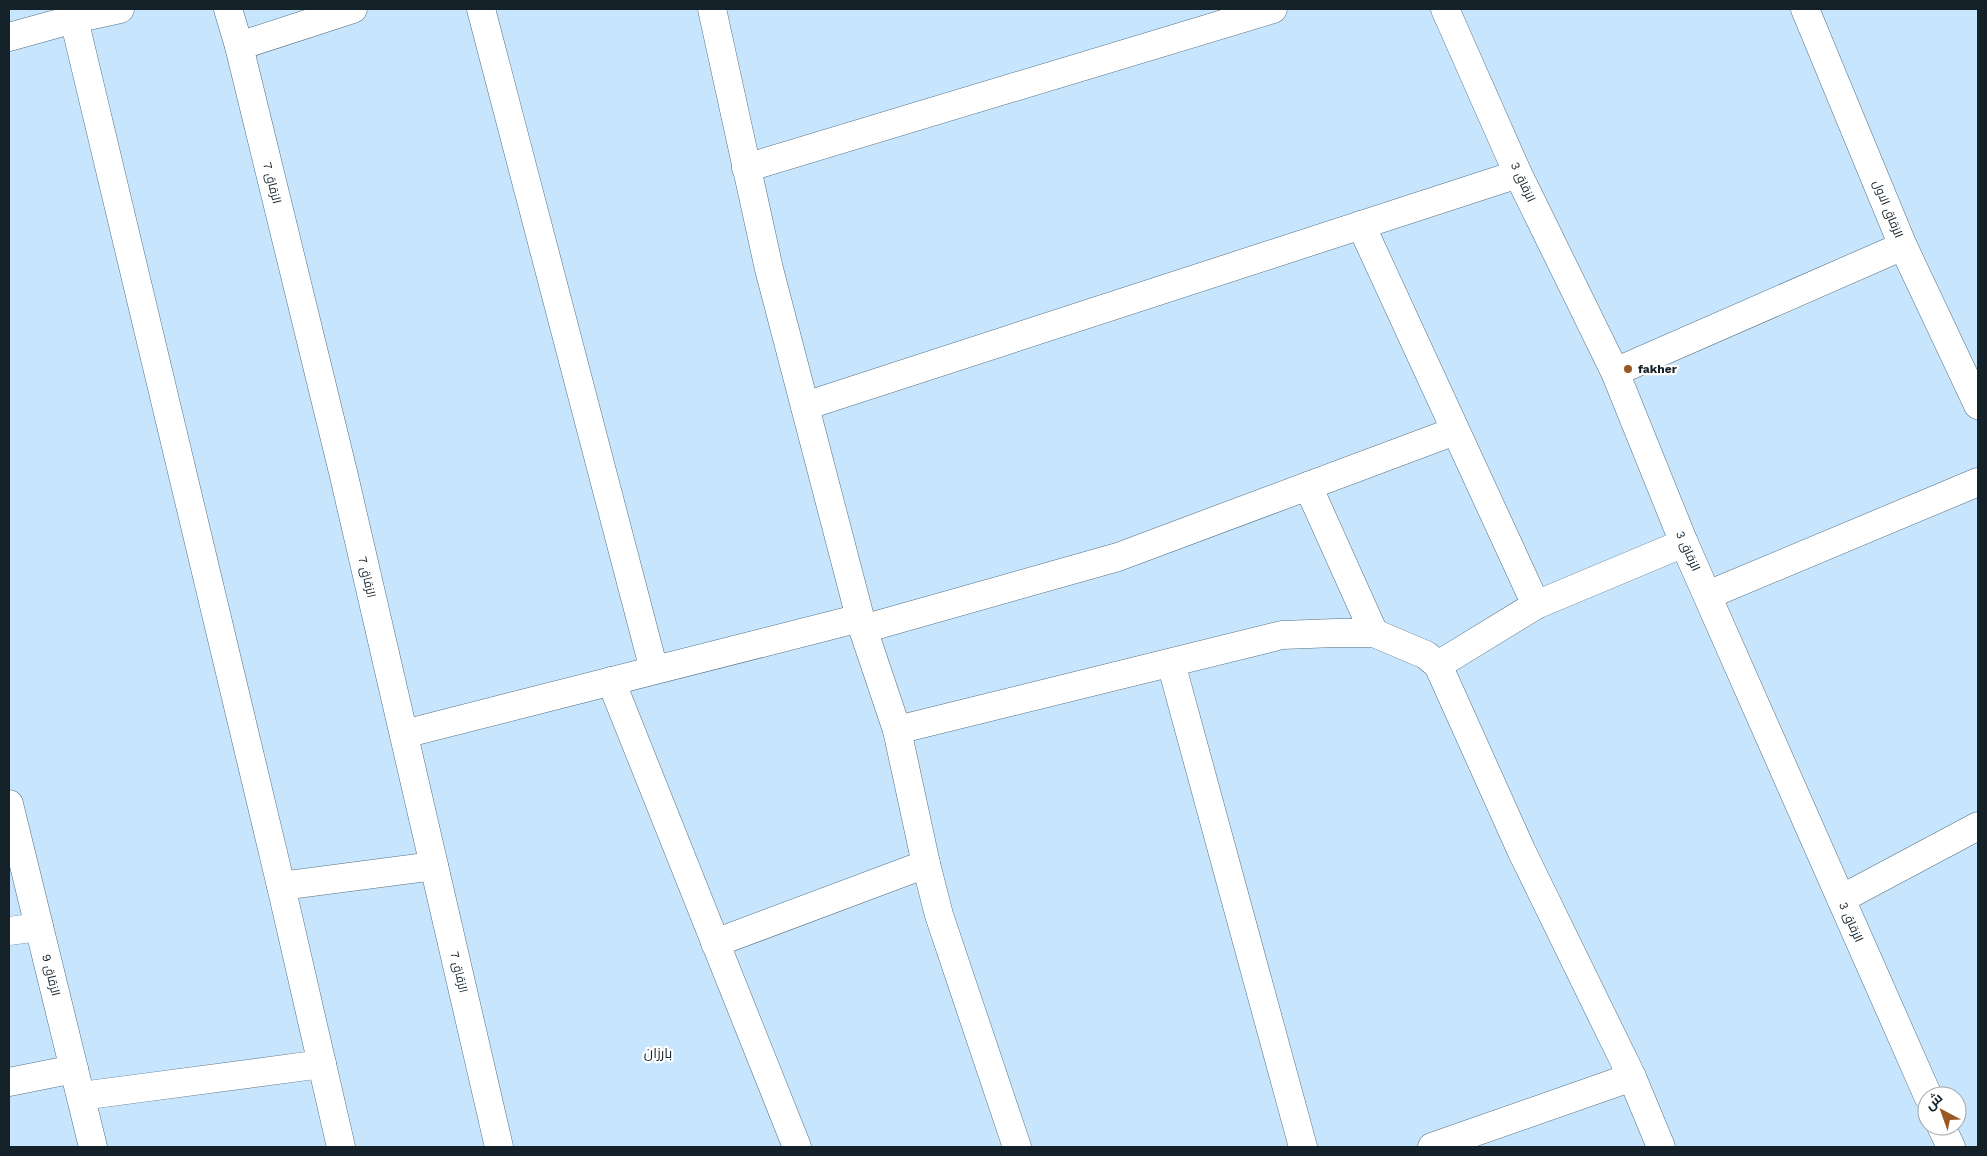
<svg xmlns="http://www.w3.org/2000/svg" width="1987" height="1156" font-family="'Work Sans',Cairo,sans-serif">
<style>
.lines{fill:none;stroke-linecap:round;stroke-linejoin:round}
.minor-casing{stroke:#547084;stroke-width:29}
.minor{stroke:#fff;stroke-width:28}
.poi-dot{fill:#9a5825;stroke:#fff;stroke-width:2}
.labels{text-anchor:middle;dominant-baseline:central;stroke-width:4.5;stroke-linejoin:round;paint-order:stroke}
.street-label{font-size:12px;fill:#152129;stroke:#fff}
.poi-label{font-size:12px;font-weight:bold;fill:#152129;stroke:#fff;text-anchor:start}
.neighbourhood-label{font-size:14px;fill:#152129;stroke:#fff}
</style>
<rect width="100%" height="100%" fill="#c7e5fc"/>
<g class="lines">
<!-- minor casing -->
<g class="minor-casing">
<g id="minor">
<polyline points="228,9 239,46 344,476 499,1147"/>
<polyline points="481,9 654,670"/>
<polyline points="712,9 769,269 863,629 897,730 926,864 939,915 1017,1147"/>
<polyline points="1445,9 1518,174 1615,372 1684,543 1928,1096"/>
<polyline points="1805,9 1903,246 1978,405"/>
<polyline points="74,19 281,886 341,1147"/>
<polyline points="9,37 74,19 120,9"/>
<polyline points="239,46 353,9"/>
<polyline points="746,168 1273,9"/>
<polyline points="1361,225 1536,605"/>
<polyline points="1615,372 1903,246"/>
<polyline points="805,406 1518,174"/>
<polyline points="1308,486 1374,633"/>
<polyline points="1708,595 1978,482"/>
<polyline points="863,629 1118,557 1455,431"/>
<polyline points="1171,663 1303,1147"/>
<polyline points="1438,665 1536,605 1684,543"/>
<polyline points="611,681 797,1147"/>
<polyline points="897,730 1282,635 1336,633 1374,633 1426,655 1438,665 1522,852 1632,1077 1661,1147"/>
<polyline points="404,734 860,618"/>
<polyline points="9,804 93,1147"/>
<polyline points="281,886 434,866"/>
<polyline points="1841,899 1978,826"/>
<polyline points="9,931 39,927"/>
<polyline points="715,943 926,864"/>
<polyline points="9,1082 74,1069"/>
<polyline points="81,1096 322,1064"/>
<polyline points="1941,1126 1951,1147"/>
<polyline points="1432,1147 1632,1077"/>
</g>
</g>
<!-- minor -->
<use href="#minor" class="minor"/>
</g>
<!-- markers -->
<circle class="poi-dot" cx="1628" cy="369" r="5"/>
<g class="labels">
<!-- street labels -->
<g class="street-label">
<text transform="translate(1523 182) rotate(65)">الزقاق 3</text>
<text transform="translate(272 183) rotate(76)">الزقاق 7</text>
<text transform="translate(1888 209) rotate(68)">الزقاق الاول</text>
<text transform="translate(1688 551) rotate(66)">الزقاق 3</text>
<text transform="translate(367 577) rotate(77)">الزقاق 7</text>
<text transform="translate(1851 922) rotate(66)">الزقاق 3</text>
<text transform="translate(459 972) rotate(77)">الزقاق 7</text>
<text transform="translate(51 975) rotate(76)">الزقاق 9</text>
</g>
<!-- poi labels -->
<g class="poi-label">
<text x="1638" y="369">fakher</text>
</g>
<!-- neighbourhood labels -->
<g class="neighbourhood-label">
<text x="658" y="1053">بارزان</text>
</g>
</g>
<!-- border -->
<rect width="1987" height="1156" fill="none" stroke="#152129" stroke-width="20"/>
<!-- north arrow -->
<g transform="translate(1942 1111) rotate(319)"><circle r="24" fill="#ffffff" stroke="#a1a6a9"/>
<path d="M0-4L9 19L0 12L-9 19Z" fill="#9a5825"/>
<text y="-8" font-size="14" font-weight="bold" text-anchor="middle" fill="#152129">ش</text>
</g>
</svg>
